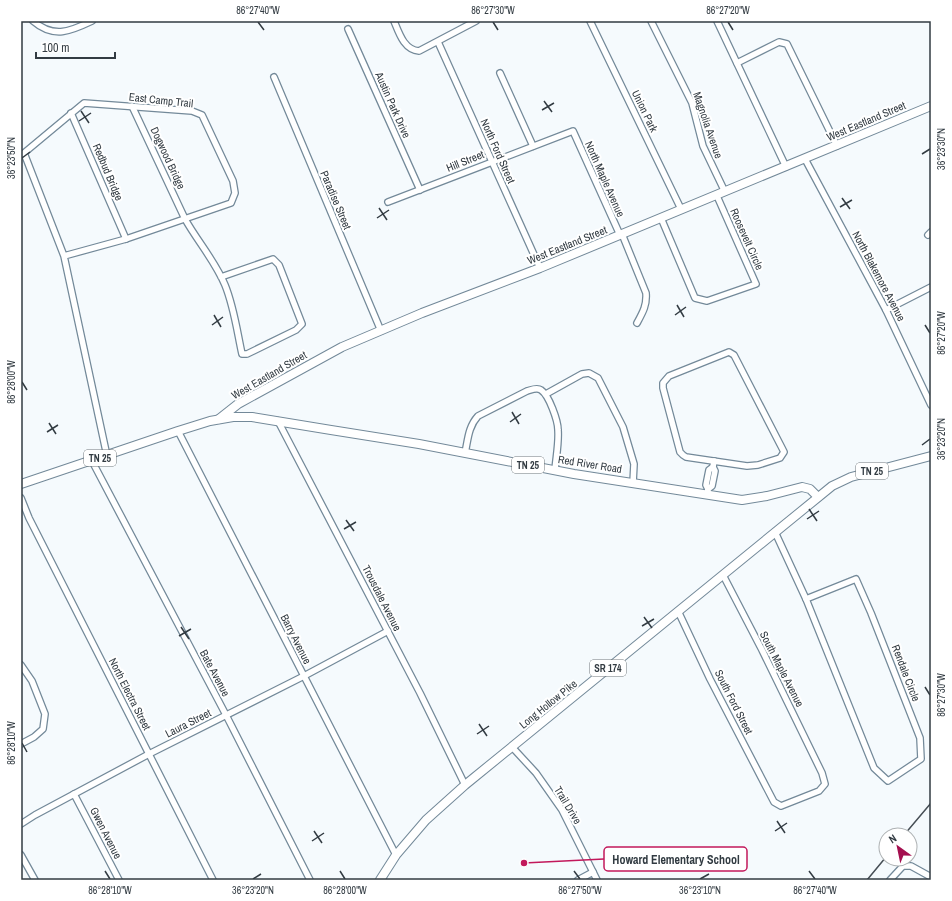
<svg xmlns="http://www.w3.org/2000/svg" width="952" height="901" font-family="'Archivo Narrow',sans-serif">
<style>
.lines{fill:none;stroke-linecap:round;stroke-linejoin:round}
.street-casing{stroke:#738999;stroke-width:8}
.secondary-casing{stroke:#738999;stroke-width:10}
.primary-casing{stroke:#738999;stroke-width:10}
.street{stroke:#fff;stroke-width:5.5}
.secondary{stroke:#fff;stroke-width:8}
.primary{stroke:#fff;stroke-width:8}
.rail{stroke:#464e55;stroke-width:1.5}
.ticks{fill:none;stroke:#323b42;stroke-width:1.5}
.labels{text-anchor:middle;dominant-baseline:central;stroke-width:4;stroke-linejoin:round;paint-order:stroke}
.shield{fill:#fff;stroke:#70767b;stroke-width:1}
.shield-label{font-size:10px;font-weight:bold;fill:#323b42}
.street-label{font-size:11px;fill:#323b42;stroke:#fff}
.leader{fill:none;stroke:#c2185b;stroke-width:1.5}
.callout-dot{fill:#c2185b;stroke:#fff;stroke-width:1.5}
.callout{fill:#fff;stroke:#c2185b;stroke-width:1.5}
.callout-label{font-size:12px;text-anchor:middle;font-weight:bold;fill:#323b42}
.neatline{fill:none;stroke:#323b42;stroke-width:1.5}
.ticks-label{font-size:10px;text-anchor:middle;fill:#323b42}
</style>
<rect width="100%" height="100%" fill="#f5fafd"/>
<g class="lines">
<!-- street casing -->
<g class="street-casing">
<g id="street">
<path d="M33,21C54,39 71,31 92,21"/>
<path d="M394,21C399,33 404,50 419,51L476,21"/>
<polyline points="590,21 681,209"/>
<polyline points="651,21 692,103 703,146 725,192"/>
<polyline points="717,21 786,167"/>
<polyline points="348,29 420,190"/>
<polyline points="438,42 540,268"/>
<polyline points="737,63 779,42 787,44 837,146"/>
<polyline points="500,73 533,146"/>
<polyline points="274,77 381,331"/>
<path d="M132,106L185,219C198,242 215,261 225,285C234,307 237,331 242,354H247L296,330L302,324L279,265L273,259L221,277"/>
<polyline points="71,113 126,239"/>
<polyline points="805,159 886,310 931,405"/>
<polyline points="388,202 573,131 620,235"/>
<polyline points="661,218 695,298 707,301 756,284 717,196"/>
<path d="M622,234L646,293C647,305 643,312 637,323"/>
<polyline points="928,235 931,232"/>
<polyline points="64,256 126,239 231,203 235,193 233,181 202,115 192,111 84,103 24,153 64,256 107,456"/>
<polyline points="886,310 931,287"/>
<polygon points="729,352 734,355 782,448 784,452 780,458 758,465 747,466 686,457 683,455 680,452 663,388 663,383 669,376"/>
<polyline points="546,394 582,374 589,373 598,378 623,427 634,464 633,483"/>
<polyline points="278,421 420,693 465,785"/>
<polyline points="178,431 396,855"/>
<path d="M465,453C468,440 468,427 478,416L527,391C531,390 537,387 541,390C549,395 558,421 558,430C559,443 556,457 555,470"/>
<polyline points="92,461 226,715 310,880"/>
<polyline points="708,489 712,486 715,471 713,467"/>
<polyline points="707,495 708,489 706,485 709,470 713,467 714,461"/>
<polyline points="21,498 29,518 213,880"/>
<polyline points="775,532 806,599"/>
<polygon points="856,579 871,613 920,738 921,759 888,781 874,768 806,599"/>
<polyline points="678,611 710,679 774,802 781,806 819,791 825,784 822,773 762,650 723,575"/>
<polyline points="21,665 32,681 45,714 43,729 34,737 21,744"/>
<polyline points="512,747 536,773 562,810 597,880"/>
<polyline points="74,794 119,880"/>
<polyline points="21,824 35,815 149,754 304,676 388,631"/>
<polyline points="21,855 35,880"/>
<polyline points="578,880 593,872"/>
<polyline points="890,880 903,866 911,866 931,877"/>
</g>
</g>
<!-- secondary casing -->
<g class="secondary-casing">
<polyline id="secondary" points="219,419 238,404 342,347 422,313 540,268 931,106"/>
</g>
<!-- primary casing -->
<g class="primary-casing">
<g id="primary">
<polyline points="21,484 178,431 210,421 233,417 252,417 331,430 419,444 574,474 742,500 767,496 802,487 810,489 818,497"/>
<polyline points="380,880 396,855 426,820 465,785 832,486 851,477 931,456"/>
</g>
</g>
<!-- street -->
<use href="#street" class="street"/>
<!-- secondary -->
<use href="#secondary" class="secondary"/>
<!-- primary -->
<use href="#primary" class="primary"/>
<!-- rail -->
<g class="rail">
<polyline points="904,835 931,803"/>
<polyline points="867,880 886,857"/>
</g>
</g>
<!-- ticks -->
<path class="ticks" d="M258,22L264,30M493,22L498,30M728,22L733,30M544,101L552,112M542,110L554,103M81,111L89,123M79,121L91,113M922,154L930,149M22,158L30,152M842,198L850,209M840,207L852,200M379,208L387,220M377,218L389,210M677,305L684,317M214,315L221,327M675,315L686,307M212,325L223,317M925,325L930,333M22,382L27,390M512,412L519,424M510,422L521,414M49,423L56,434M47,432L58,425M922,445L930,439M809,509L817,521M807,519L819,511M346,520L354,531M344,529L356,522M644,617L652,628M642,626L654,619M181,627L189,639M179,636L191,629M925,687L930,695M479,724L487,736M477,734L489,726M22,743L27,752M777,821L785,833M314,831L322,843M775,831L787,823M312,841L324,833M105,871L110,879M340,871L345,879M574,871L580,879M809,871L815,879M253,879L261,874M700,879L709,874"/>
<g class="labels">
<!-- shield labels -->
<g class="shield">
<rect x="84" y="450" width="32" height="16" rx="3"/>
<rect x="512" y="457" width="32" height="16" rx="3"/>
<rect x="856" y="463" width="32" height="16" rx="3"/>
<rect x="590" y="660" width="36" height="16" rx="3"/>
</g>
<g class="shield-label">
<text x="100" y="458">TN 25</text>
<text x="528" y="465">TN 25</text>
<text x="872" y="471">TN 25</text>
<text x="608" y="668">SR 174</text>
</g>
<!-- street labels -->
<g class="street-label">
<text transform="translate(161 100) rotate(6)">East Camp Trail</text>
<text transform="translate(393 105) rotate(66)">Austin Park Drive</text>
<text transform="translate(645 111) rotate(64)">Union Park</text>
<text transform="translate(866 121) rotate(-23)">West Eastland Street</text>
<text transform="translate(708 125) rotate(71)">Magnolia Avenue</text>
<text transform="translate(498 151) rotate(66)">North Ford Street</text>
<text transform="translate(168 158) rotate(65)">Dogwood Bridge</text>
<text transform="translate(465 161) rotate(-22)">Hill Street</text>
<text transform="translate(108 172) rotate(67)">Redbud Bridge</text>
<text transform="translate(605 179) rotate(66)">North Maple Avenue</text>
<text transform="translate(336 200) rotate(67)">Paradise Street</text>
<text transform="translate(747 239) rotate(66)">Roosevelt Circle</text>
<text transform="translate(567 245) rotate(-22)">West Eastland Street</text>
<text transform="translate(879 276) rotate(62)">North Blakemore Avenue</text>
<text transform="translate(269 375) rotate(-30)">West Eastland Street</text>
<text transform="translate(590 464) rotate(9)">Red River Road</text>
<text transform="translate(382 598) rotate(63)">Trousdale Avenue</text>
<text transform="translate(296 639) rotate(63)">Barry Avenue</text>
<text transform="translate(782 669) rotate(63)">South Maple Avenue</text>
<text transform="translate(215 673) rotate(62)">Bate Avenue</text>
<text transform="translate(906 673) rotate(69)">Rendale Circle</text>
<text transform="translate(130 694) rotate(63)">North Electra Street</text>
<text transform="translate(734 702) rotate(63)">South Ford Street</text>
<text transform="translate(548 704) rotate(-39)">Long Hollow Pike</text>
<text transform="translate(188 723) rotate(-27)">Laura Street</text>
<text transform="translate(568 805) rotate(59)">Trail Drive</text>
<text transform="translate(106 833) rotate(63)">Gwen Avenue</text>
</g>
</g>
<!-- callouts -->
<path class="leader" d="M524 863L604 859"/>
<circle class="callout-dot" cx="524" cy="863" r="4"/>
<rect class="callout" x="604" y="847" width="143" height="24" rx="4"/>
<g class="callout-label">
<text x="676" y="864">Howard Elementary School</text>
</g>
<!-- border -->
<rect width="952" height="901" fill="none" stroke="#ffffff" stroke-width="44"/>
<!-- north arrow -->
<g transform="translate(898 847) rotate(327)"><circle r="19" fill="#ffffff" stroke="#adb1b3"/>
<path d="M0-3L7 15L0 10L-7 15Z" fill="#a40f4f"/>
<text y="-6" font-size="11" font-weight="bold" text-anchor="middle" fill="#323b42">N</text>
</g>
<!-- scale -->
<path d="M36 52v6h79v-6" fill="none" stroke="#323b42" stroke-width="2"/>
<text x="42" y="52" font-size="12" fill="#323b42" stroke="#ffffff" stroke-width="3" paint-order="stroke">100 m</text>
<rect x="22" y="22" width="908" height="857" class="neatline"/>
<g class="ticks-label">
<text x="258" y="14">86°27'40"W</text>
<text x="493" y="14">86°27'30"W</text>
<text x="728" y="14">86°27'20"W</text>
<text transform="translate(941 149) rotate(-90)" y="4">36°23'30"N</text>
<text transform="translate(11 158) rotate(-90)" y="4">36°23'50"N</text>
<text transform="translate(941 333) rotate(-90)" y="4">86°27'20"W</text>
<text transform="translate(11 382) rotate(-90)" y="4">86°28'00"W</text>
<text transform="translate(941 439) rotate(-90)" y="4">36°23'20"N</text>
<text transform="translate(941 695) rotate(-90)" y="4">86°27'30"W</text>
<text transform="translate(11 743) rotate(-90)" y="4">86°28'10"W</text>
<text x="110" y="894">86°28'10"W</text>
<text x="253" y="894">36°23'20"N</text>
<text x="345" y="894">86°28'00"W</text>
<text x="580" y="894">86°27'50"W</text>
<text x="700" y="894">36°23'10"N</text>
<text x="815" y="894">86°27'40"W</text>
</g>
</svg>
